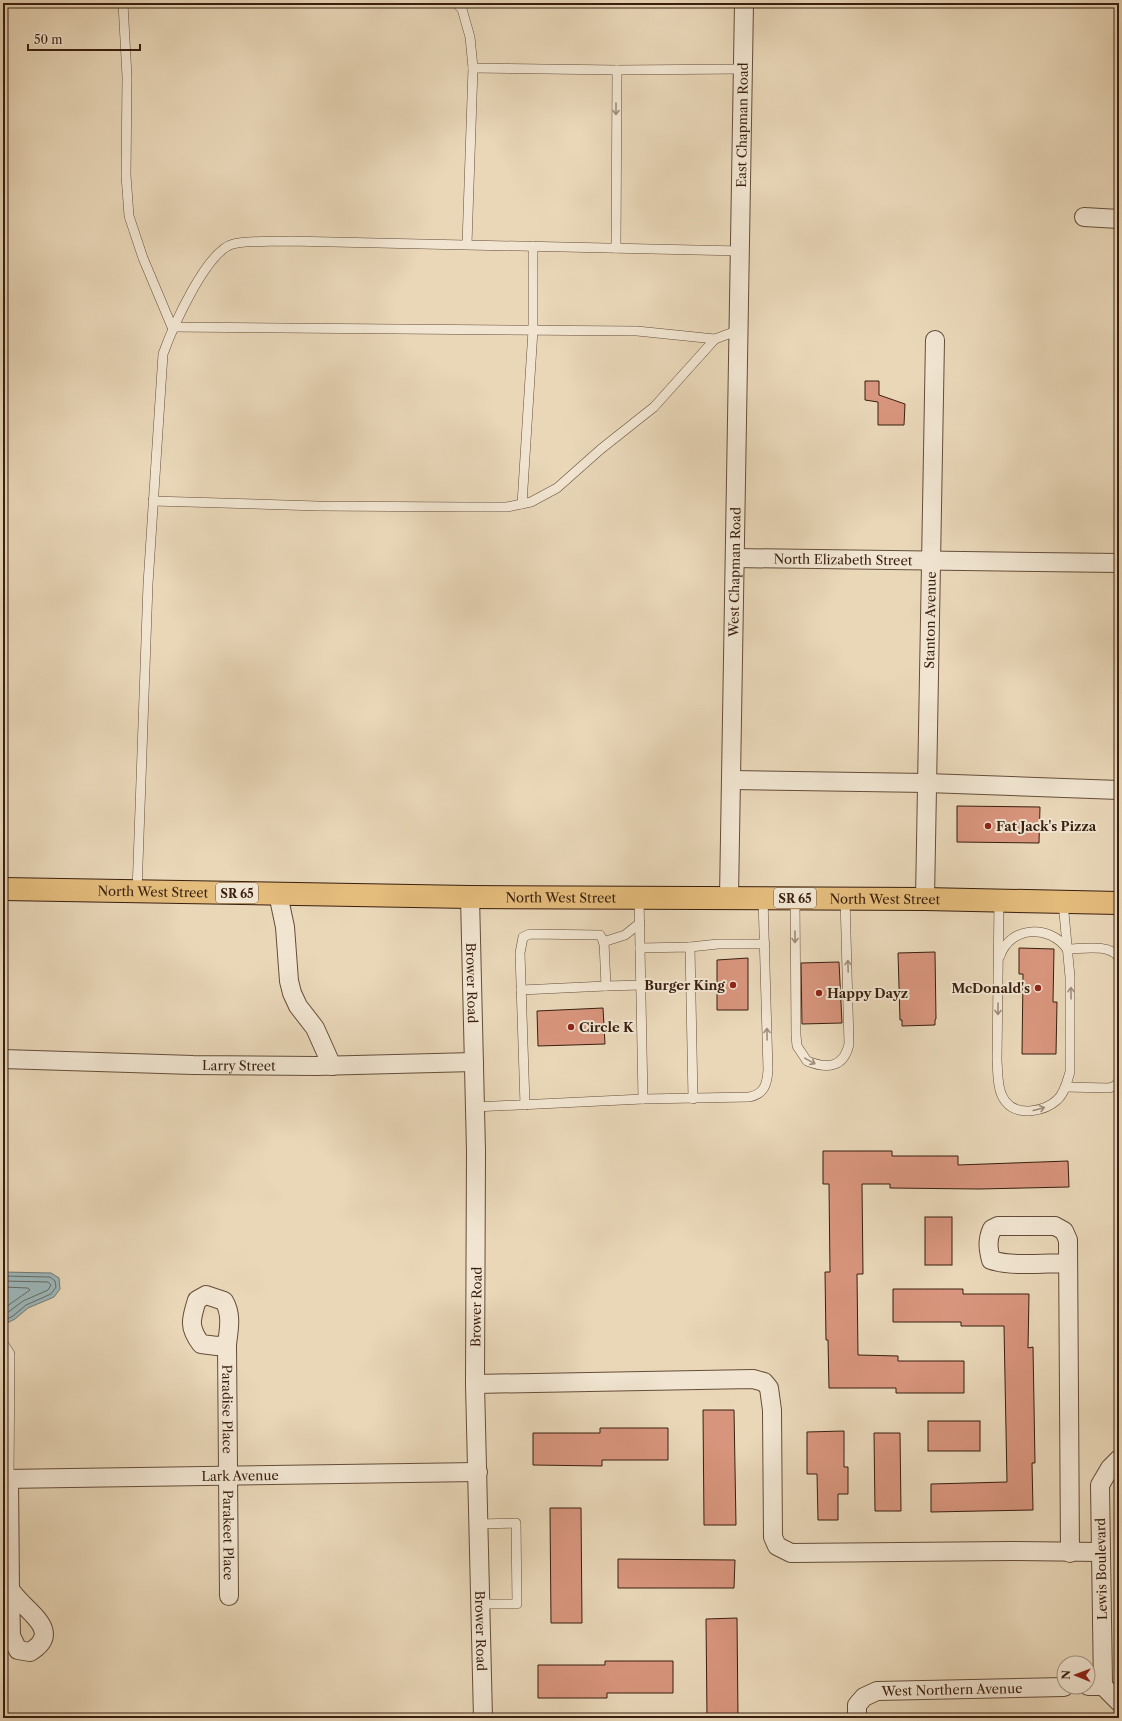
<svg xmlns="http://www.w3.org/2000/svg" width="1122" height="1721" font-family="'Libre Caslon Text',serif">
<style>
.water{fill:#9cb7ba;stroke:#747a76}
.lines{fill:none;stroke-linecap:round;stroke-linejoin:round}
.shore{stroke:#6a6b64;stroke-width:1}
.building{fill:#d8957d;stroke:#391f0f}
.service-casing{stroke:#654d39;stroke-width:10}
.minor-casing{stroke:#654d39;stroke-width:20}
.primary-casing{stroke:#391f0f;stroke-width:24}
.service{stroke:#f1e5d1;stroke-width:9}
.minor{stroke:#f1e5d1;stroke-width:18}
.primary{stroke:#e4bc7c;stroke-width:22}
.oneway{stroke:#9e8c7a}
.poi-dot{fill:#8f2418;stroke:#f1e5d1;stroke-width:1.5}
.labels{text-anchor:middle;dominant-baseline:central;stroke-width:4;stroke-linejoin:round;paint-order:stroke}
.shield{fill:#f1e5d1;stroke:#705a49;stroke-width:1}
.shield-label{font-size:12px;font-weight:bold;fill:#391f0f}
.street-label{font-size:13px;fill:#391f0f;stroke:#f1e5d1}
.poi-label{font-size:13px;font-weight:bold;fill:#391f0f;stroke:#f1e5d1;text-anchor:start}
</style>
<rect width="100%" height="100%" fill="#e9d7b8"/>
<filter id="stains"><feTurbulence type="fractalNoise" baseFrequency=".005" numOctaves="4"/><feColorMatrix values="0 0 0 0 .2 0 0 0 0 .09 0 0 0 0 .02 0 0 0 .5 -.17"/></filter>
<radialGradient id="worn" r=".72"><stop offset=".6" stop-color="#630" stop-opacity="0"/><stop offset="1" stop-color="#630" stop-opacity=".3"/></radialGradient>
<!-- water -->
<polygon class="water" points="3,1272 51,1273 59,1278 60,1289 54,1297 28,1308 15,1319 3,1325"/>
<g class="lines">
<!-- shore -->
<g class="shore">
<polyline points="3,1276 50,1277 55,1281 56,1287 51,1294 26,1305 13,1316 3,1321"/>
<polyline points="3,1281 48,1282 51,1285 48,1290 23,1301 3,1316"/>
<polyline points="3,1287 28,1288 30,1290 3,1309"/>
</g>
</g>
<!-- building -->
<g class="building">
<polygon points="865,381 879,381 879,395 905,404 904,425 878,425 878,402 865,400"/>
<polygon points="957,806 1040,807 1039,843 957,842"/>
<polygon points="1019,948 1054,949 1053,1002 1057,1002 1056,1054 1022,1054 1023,974 1019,974"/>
<polygon points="935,952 936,1019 935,1020 935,1025 902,1026 902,1020 900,1020 898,953"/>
<polygon points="748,958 748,1010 717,1010 717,960"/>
<polygon points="839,962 842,1023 802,1024 801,963"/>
<polygon points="603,1008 605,1044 538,1046 537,1011"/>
<polygon points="823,1151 892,1151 892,1156 958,1156 958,1165 1068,1161 1069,1187 979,1189 890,1188 890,1184 862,1184 863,1274 857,1274 858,1355 898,1356 898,1361 964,1361 964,1393 896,1393 896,1388 829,1388 828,1340 826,1340 825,1272 830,1272 829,1184 823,1184"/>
<rect x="925" y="1217" width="27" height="48"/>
<polygon points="893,1289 963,1289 963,1294 1029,1294 1028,1348 1033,1347 1035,1463 1032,1463 1033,1510 931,1512 931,1484 1007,1482 1004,1326 961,1326 961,1322 893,1322"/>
<polygon points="703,1410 734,1410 736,1525 704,1525"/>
<rect x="928" y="1421" width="52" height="30"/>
<polygon points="600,1428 668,1428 668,1460 602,1460 602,1466 533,1465 533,1433 600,1433"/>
<polygon points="844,1431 844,1467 848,1467 848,1494 838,1494 838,1520 818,1520 817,1474 807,1474 807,1432"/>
<polygon points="874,1433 900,1433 901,1511 875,1511"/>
<polygon points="550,1508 581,1508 582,1623 551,1623"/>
<polygon points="618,1559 735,1560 734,1588 618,1588"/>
<polygon points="737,1618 738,1718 707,1718 706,1619"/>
<polygon points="605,1661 673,1661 673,1693 607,1693 607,1698 538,1698 538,1665 605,1665"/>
</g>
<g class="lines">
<!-- service casing -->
<g class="service-casing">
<g id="service">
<polyline points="123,3 127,77 126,175 129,216 143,258 172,327 637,331 715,339 739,330"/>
<polyline points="456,3 462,9 470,37 473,68 467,244"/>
<polyline points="473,68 617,70 743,69"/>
<polyline points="616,248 617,70"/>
<polyline points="153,501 318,506 466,507 507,507 531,502 557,488 601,449 654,407 715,339"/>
<polyline points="522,504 533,330 533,246"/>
<path d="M137,892L148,584L163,354C172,329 206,251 233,244C249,240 272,242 289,241L740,251"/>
<path d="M795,898L796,1035L797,1046L807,1061C827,1069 844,1068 849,1044L845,898"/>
<path d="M999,900L997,1060C998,1073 997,1092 1006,1102C1018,1117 1045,1111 1057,1100C1065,1093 1067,1081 1070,1072V977L1063,902"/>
<polyline points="603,942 625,935 640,923"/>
<polyline points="690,947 718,944 765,944"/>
<polyline points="640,948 690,947 693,1099"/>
<path d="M1000,956C1010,926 1050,924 1067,949C1082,949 1110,943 1119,958"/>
<polyline points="521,990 606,986"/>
<polyline points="1065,1087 1109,1088 1115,1086 1119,1081"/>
<path d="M643,1099L749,1097C764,1094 767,1085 768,1070L763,898"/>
<polyline points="525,1105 520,953 523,937 530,934 600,935 604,942 606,986 641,985"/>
<polyline points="475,1107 643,1099 639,897"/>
<polyline points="3,1343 10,1354 9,1479"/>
<polyline points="479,1524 516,1523 517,1604 481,1604"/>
</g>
</g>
<!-- minor casing -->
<g class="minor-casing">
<g id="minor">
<polyline points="1084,217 1119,219"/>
<path id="s1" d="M735,558L1119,563"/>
<polyline points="731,780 927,783 1119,790"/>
<polyline points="278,894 285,927 289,981 292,993 298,1006 315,1028 332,1066"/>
<path id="s2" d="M470,897L476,1151L475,1384L483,1718"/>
<path id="s3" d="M729,897L744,3"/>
<path id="s4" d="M925,899L935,340"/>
<path id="s5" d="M3,1059L193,1065L316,1066L474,1062"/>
<path d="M1068,1263C1045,1263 1012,1267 991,1260C988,1248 987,1240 992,1229L998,1226H1055L1064,1231L1068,1240L1070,1553"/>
<path d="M206,1295L224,1301C232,1314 229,1329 227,1344L217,1346L201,1344C188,1327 191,1319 197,1300Z"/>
<path id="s6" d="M227,1344L229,1596"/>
<polyline points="475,1384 753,1379 764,1382 769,1388 772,1410 773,1537 777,1546 791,1553 1011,1551 1100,1552"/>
<path id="s7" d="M3,1479L478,1472"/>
<path d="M9,1479L10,1589C22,1610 66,1630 30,1652L18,1650L11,1636L10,1589"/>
<polyline points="1088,1686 1103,1686 1119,1702"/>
<polyline points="1103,1686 1100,1485 1110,1468 1119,1459"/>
<path id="s8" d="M857,1718V1705L864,1697L877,1691L1064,1687"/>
</g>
</g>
<!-- primary casing -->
<g class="primary-casing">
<g id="primary">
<path id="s9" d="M3,889L470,897L925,899L1119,903"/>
</g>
</g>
<!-- service -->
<use href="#service" class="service"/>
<!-- minor -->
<use href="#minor" class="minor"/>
<!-- primary -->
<use href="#primary" class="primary"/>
</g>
<!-- one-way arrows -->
<defs><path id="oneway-shaft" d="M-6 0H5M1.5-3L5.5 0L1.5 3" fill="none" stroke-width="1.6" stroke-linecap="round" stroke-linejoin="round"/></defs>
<g class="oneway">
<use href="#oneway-shaft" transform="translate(616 109) rotate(90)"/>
<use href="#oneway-shaft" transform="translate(795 937) rotate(90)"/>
<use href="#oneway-shaft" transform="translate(848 966) rotate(-92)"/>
<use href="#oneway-shaft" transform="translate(1071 993) rotate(-91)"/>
<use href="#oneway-shaft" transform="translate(998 1009) rotate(91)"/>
<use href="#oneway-shaft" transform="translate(767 1034) rotate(-91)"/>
<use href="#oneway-shaft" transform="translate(810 1061) rotate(29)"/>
<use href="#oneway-shaft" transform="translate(1039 1109) rotate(-15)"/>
</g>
<!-- markers -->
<g class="poi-dot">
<circle cx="988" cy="826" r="4"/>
<circle cx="733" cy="985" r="4"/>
<circle cx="1038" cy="988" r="4"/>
<circle cx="819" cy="993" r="4"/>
<circle cx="571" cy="1027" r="4"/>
</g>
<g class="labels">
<!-- shield labels -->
<g class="shield">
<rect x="216" y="883" width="42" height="20" rx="3"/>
<rect x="774" y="888" width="42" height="20" rx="3"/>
</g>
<g class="shield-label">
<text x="237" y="893">SR 65</text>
<text x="795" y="898">SR 65</text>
</g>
<!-- street labels -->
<g class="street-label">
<text stroke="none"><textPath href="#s3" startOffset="772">East Chapman Road</textPath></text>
<text stroke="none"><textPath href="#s1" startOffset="108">North Elizabeth Street</textPath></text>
<text stroke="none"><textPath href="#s3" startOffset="325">West Chapman Road</textPath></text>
<text stroke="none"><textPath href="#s4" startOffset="279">Stanton Avenue</textPath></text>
<text stroke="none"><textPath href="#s9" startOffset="150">North West Street</textPath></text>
<text stroke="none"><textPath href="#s9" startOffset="558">North West Street</textPath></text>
<text stroke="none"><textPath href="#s9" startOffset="882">North West Street</textPath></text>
<text stroke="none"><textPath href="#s2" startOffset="86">Brower Road</textPath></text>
<text stroke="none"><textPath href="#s5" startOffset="236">Larry Street</textPath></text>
<text transform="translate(476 1307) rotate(-89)">Brower Road</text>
<text stroke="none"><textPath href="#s6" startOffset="65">Paradise Place</textPath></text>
<text stroke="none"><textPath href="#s7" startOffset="237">Lark Avenue</textPath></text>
<text stroke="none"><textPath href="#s6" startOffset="191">Parakeet Place</textPath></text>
<text transform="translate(1101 1569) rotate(-91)">Lewis Boulevard</text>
<text stroke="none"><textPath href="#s2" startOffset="734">Brower Road</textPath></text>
<text stroke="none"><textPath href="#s8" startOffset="113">West Northern Avenue</textPath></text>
</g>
<!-- poi labels -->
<g class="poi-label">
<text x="996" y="826">Fat Jack's Pizza</text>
<text x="725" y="985" text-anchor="end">Burger King</text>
<text x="1030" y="988" text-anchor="end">McDonald's</text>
<text x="827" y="993">Happy Dayz</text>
<text x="579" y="1027">Circle K</text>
</g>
</g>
<!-- margin -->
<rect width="1122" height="1721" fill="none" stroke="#e9d7b8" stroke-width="16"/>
<rect x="4" y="4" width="1114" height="1713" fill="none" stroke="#391f0f" stroke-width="2"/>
<rect x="8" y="8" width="1106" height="1705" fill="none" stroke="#391f0f"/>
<!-- north arrow -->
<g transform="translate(1076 1675) rotate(271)"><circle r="19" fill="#f1e5d1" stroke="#a79683"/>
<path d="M0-3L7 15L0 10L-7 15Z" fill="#8f2418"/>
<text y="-6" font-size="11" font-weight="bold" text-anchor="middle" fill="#391f0f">N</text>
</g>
<!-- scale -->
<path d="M28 44v6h112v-6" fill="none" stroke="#391f0f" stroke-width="2"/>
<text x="34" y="44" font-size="12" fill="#391f0f" stroke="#f1e5d1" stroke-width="3" paint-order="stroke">50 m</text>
<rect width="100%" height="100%" filter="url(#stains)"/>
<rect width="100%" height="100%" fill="url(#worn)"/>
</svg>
